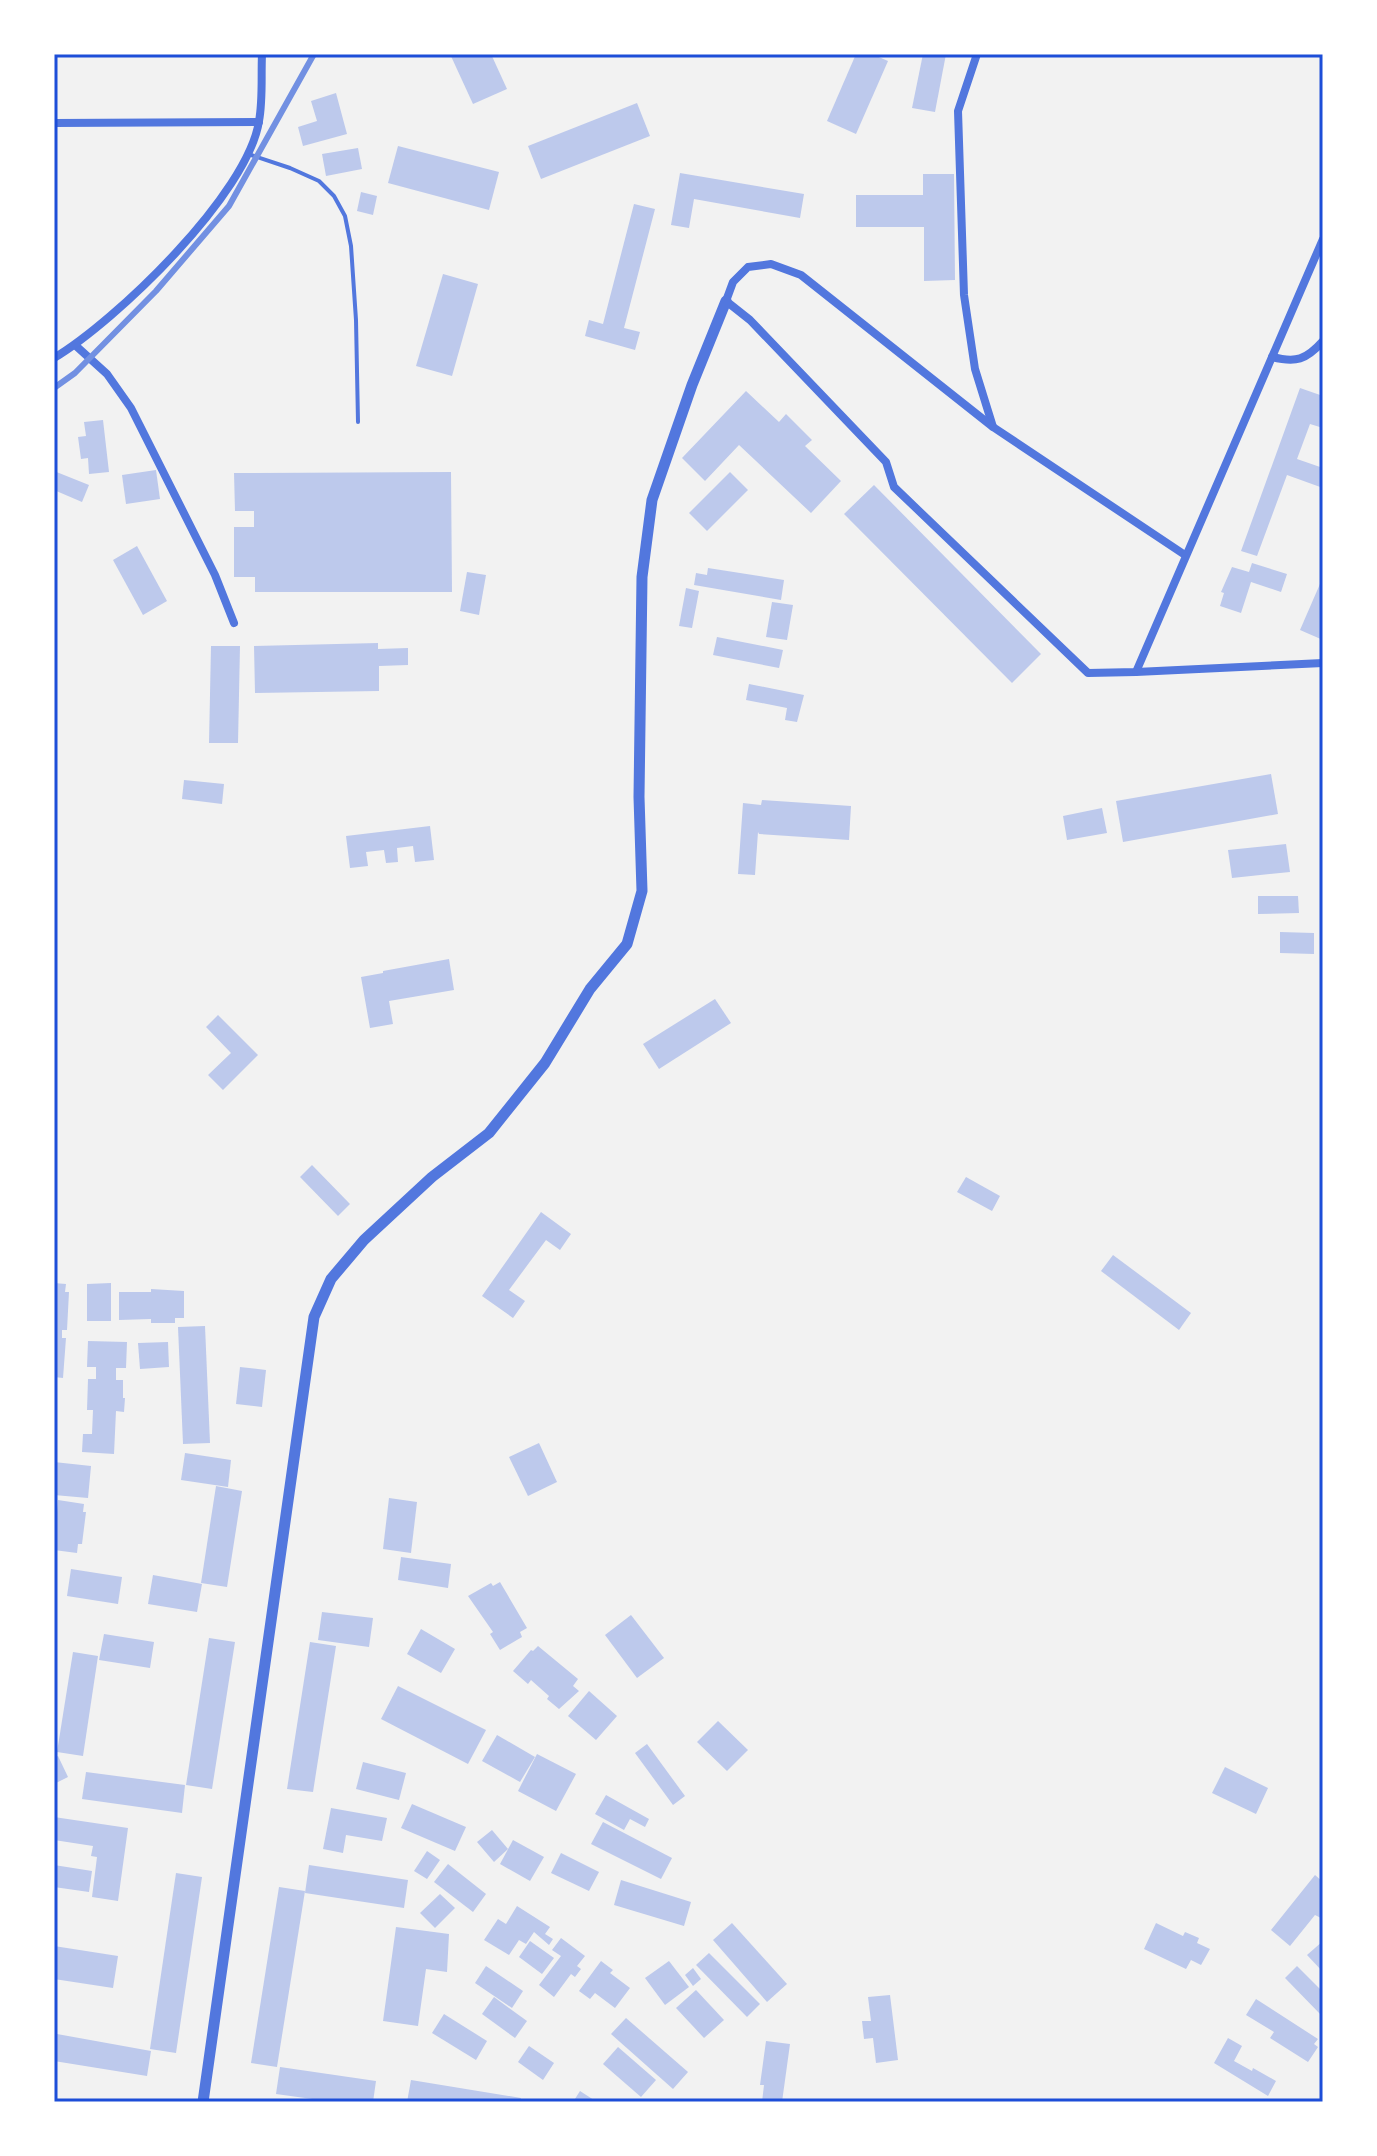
<svg xmlns="http://www.w3.org/2000/svg" width="1377" height="2156" font-family="Helvetica,sans-serif">
<style>
.building{fill:#bdc9ec}
.lines{fill:none;stroke-linecap:round;stroke-linejoin:round}
.service{stroke:#5277de;stroke-width:4}
.minor{stroke:#5277de;stroke-width:8}
.tertiary{stroke:#5277de;stroke-width:11}
.rail{stroke:#7290e2;stroke-width:6}
.neatline{fill:none;stroke:#1d4ed8;stroke-width:3}
</style>
<rect width="100%" height="100%" fill="#f2f2f2"/>
<!-- building -->
<g class="building">
<polygon points="450,54 491,54 507,89 473,104"/>
<polygon points="856,54 872,54 888,61 856,134 827,121"/>
<polygon points="923,54 946,54 935,112 912,108"/>
<polygon points="336,93 347,134 303,146 298,127 317,121 311,101"/>
<polygon points="637,103 650,136 541,179 528,146"/>
<polygon points="398,146 499,172 489,210 388,183"/>
<polygon points="358,148 362,169 326,176 322,154"/>
<polygon points="680,173 804,194 800,218 694,199 689,228 671,225"/>
<polygon points="923,174 954,174 955,280 924,281 924,227 856,227 856,195 923,195"/>
<polygon points="361,192 377,196 373,215 357,211"/>
<polygon points="634,204 655,209 624,328 640,332 635,350 585,336 589,320 603,324"/>
<polygon points="443,274 478,284 452,376 416,366"/>
<polygon points="1300,388 1323,396 1323,428 1310,424 1297,459 1323,468 1323,488 1287,475 1257,556 1241,551"/>
<polygon points="746,391 779,422 786,414 812,440 805,446 841,481 811,513 739,445 705,481 682,458"/>
<polygon points="103,420 109,472 89,474 88,458 81,459 78,437 86,436 84,422"/>
<polygon points="156,470 160,499 126,504 122,475"/>
<polygon points="54,471 89,485 82,502 54,490"/>
<polygon points="451,472 452,592 255,592 255,577 234,577 234,527 254,527 254,511 235,511 234,473"/>
<polygon points="730,472 748,490 707,531 689,513"/>
<polygon points="874,485 1041,654 1012,683 844,514"/>
<polygon points="137,546 167,601 143,615 113,560"/>
<polygon points="1252,563 1287,574 1281,592 1251,582 1241,613 1220,606 1224,593 1221,592 1232,567 1249,572"/>
<polygon points="708,568 784,580 781,600 694,585 696,573 707,575"/>
<polygon points="467,572 486,575 479,615 460,611"/>
<polygon points="1323,577 1323,640 1300,630"/>
<polygon points="686,588 699,591 692,628 679,626"/>
<polygon points="772,602 793,605 787,640 766,637"/>
<polygon points="717,637 783,650 779,668 713,655"/>
<polygon points="378,643 378,649 408,648 408,665 379,666 379,691 255,693 254,646"/>
<polygon points="211,646 240,646 238,743 209,743"/>
<polygon points="749,684 804,695 797,722 785,720 787,708 746,700"/>
<polygon points="1271,774 1278,814 1123,842 1116,801"/>
<polygon points="184,780 224,784 222,804 182,799"/>
<polygon points="762,800 851,806 849,840 759,834 758,832 755,875 738,874 743,803 761,805"/>
<polygon points="1102,808 1107,833 1067,840 1063,816"/>
<polygon points="430,826 434,860 415,862 413,846 397,848 398,862 386,863 384,850 366,852 368,866 350,868 346,836"/>
<polygon points="1286,844 1290,872 1232,878 1228,850"/>
<polygon points="1258,896 1298,896 1299,913 1258,914"/>
<polygon points="1280,932 1314,933 1314,954 1280,953"/>
<polygon points="449,959 454,990 389,1001 393,1024 370,1028 361,977 383,973 383,971"/>
<polygon points="715,999 731,1023 659,1069 643,1044"/>
<polygon points="218,1015 258,1055 223,1090 208,1075 231,1053 206,1027"/>
<polygon points="312,1165 350,1204 338,1216 300,1177"/>
<polygon points="966,1177 1000,1196 992,1211 957,1192"/>
<polygon points="541,1212 571,1234 560,1250 546,1240 509,1290 525,1301 513,1318 482,1296"/>
<polygon points="1113,1255 1191,1313 1179,1330 1101,1271"/>
<polygon points="54,1283 66,1284 65,1292 69,1292 67,1330 62,1330 62,1338 66,1338 63,1378 54,1377"/>
<polygon points="111,1283 111,1321 87,1321 87,1284"/>
<polygon points="151,1289 184,1291 184,1318 175,1318 175,1323 151,1323 151,1319 119,1320 119,1292 151,1292"/>
<polygon points="205,1326 210,1443 183,1444 178,1327"/>
<polygon points="88,1341 127,1342 126,1368 116,1368 116,1380 123,1380 123,1398 125,1398 124,1412 116,1411 114,1454 82,1452 83,1434 92,1434 93,1410 87,1410 88,1379 96,1379 96,1367 87,1367"/>
<polygon points="168,1342 169,1367 140,1369 138,1343"/>
<polygon points="240,1367 266,1370 262,1407 236,1404"/>
<polygon points="539,1443 557,1482 528,1496 509,1457"/>
<polygon points="185,1453 231,1460 228,1487 181,1480"/>
<polygon points="54,1462 91,1466 88,1498 54,1495"/>
<polygon points="216,1486 242,1491 227,1587 201,1583"/>
<polygon points="389,1498 417,1502 411,1553 383,1549"/>
<polygon points="58,1500 84,1504 83,1512 86,1512 82,1544 78,1544 77,1553 54,1550"/>
<polygon points="401,1557 451,1564 448,1588 398,1580"/>
<polygon points="71,1569 122,1577 118,1604 67,1596"/>
<polygon points="153,1575 202,1584 197,1612 148,1604"/>
<polygon points="500,1582 527,1628 520,1632 522,1637 500,1650 490,1634 493,1632 468,1596 491,1583 493,1586"/>
<polygon points="322,1612 373,1618 369,1647 318,1640"/>
<polygon points="631,1615 664,1658 637,1678 605,1635"/>
<polygon points="421,1629 455,1649 441,1673 407,1654"/>
<polygon points="104,1634 154,1642 150,1668 99,1660"/>
<polygon points="209,1638 235,1642 212,1789 186,1785"/>
<polygon points="310,1642 336,1646 313,1792 287,1789"/>
<polygon points="538,1646 578,1679 573,1686 579,1691 559,1709 547,1699 549,1696 531,1680 528,1684 513,1671 531,1650 533,1651"/>
<polygon points="73,1652 98,1656 83,1756 57,1752"/>
<polygon points="398,1686 486,1730 468,1764 381,1719"/>
<polygon points="589,1691 617,1716 596,1740 568,1716"/>
<polygon points="718,1721 748,1750 727,1771 697,1742"/>
<polygon points="497,1735 535,1757 520,1782 482,1761"/>
<polygon points="647,1744 685,1796 673,1805 635,1753"/>
<polygon points="537,1754 576,1774 556,1811 518,1791"/>
<polygon points="58,1756 68,1777 54,1784 54,1758"/>
<polygon points="363,1762 406,1773 399,1800 356,1789"/>
<polygon points="1225,1767 1268,1788 1256,1814 1212,1793"/>
<polygon points="86,1772 185,1785 182,1813 82,1799"/>
<polygon points="606,1795 649,1819 645,1827 630,1819 624,1830 595,1814"/>
<polygon points="412,1804 466,1827 455,1851 401,1828"/>
<polygon points="331,1808 387,1818 382,1841 346,1835 343,1853 323,1849"/>
<polygon points="54,1817 128,1828 118,1901 92,1897 97,1857 91,1856 93,1846 54,1840"/>
<polygon points="603,1822 672,1858 661,1879 591,1844"/>
<polygon points="492,1830 508,1849 494,1862 477,1842"/>
<polygon points="513,1840 544,1857 530,1881 500,1864"/>
<polygon points="427,1851 440,1860 427,1879 414,1871"/>
<polygon points="561,1853 599,1872 589,1891 551,1873"/>
<polygon points="448,1864 486,1894 473,1912 434,1882"/>
<polygon points="54,1865 92,1871 89,1892 54,1887"/>
<polygon points="309,1865 408,1880 404,1908 305,1893"/>
<polygon points="176,1873 202,1877 176,2053 150,2049"/>
<polygon points="1315,1875 1323,1882 1323,1919 1315,1915 1290,1946 1271,1930"/>
<polygon points="621,1880 691,1902 684,1926 614,1905"/>
<polygon points="279,1887 305,1891 277,2067 251,2063"/>
<polygon points="440,1894 455,1908 435,1928 420,1913"/>
<polygon points="517,1906 550,1927 545,1934 553,1939 549,1945 534,1932 526,1944 519,1940 509,1955 484,1940 498,1919 506,1924"/>
<polygon points="732,1923 787,1984 767,2002 713,1940"/>
<polygon points="1156,1923 1183,1936 1185,1932 1199,1938 1197,1943 1210,1949 1201,1965 1191,1960 1186,1969 1144,1949"/>
<polygon points="396,1927 449,1934 447,1972 426,1969 418,2026 383,2021"/>
<polygon points="561,1938 585,1956 577,1966 581,1969 575,1977 571,1974 554,1997 539,1985 561,1956 552,1950"/>
<polygon points="530,1941 554,1958 542,1974 519,1957"/>
<polygon points="1323,1941 1323,1972 1307,1955"/>
<polygon points="54,1946 118,1956 113,1988 54,1979"/>
<polygon points="709,1953 760,2004 747,2017 696,1965"/>
<polygon points="601,1961 613,1970 610,1973 630,1988 615,2008 595,1993 590,1999 579,1991"/>
<polygon points="669,1961 689,1987 665,2005 645,1978"/>
<polygon points="486,1966 523,1991 512,2008 475,1983"/>
<polygon points="1297,1966 1323,1992 1323,2017 1285,1978"/>
<polygon points="693,1968 701,1979 693,1986 685,1975"/>
<polygon points="696,1990 724,2020 704,2038 676,2008"/>
<polygon points="890,1995 898,2060 876,2063 873,2038 864,2039 862,2021 871,2021 868,1997"/>
<polygon points="494,1997 527,2021 515,2038 482,2014"/>
<polygon points="1256,1999 1318,2039 1314,2044 1318,2047 1308,2062 1270,2038 1274,2032 1246,2015"/>
<polygon points="444,2014 487,2041 476,2060 432,2033"/>
<polygon points="626,2018 688,2072 673,2089 611,2034"/>
<polygon points="57,2034 151,2051 147,2076 54,2061"/>
<polygon points="1228,2038 1242,2046 1234,2061 1252,2071 1253,2068 1276,2081 1268,2096 1214,2063"/>
<polygon points="766,2041 790,2044 782,2102 762,2102 764,2085 760,2085"/>
<polygon points="529,2046 554,2063 543,2080 518,2062"/>
<polygon points="618,2047 656,2080 641,2097 603,2064"/>
<polygon points="280,2067 376,2081 373,2102 334,2102 276,2094"/>
<polygon points="411,2080 521,2098 520,2102 407,2102"/>
<polygon points="580,2091 597,2102 573,2102"/>
</g>
<g class="lines">
<!-- service -->
<polyline class="service" points="248,154 290,168 319,181 334,196 345,216 351,246 356,320 358,422"/>
<!-- minor -->
<g class="minor">
<polyline points="977,54 958,111 964,295 975,369 993,427"/>
<polyline points="54,123 259,122"/>
<polyline points="75,345 107,374 131,408 215,575 234,623"/>
<path d="M1272,357C1296,363 1306,360 1323,341"/>
<path d="M54,358C116,321 248,194 259,121C263,100 261,76 262,54"/>
<polyline points="1185,555 993,427 801,275 771,264 748,267 733,282 726,301 750,320 886,462 894,487 1088,673 1136,672 1323,239"/>
<polyline points="1136,672 1323,663"/>
</g>
<!-- tertiary -->
<polyline class="tertiary" points="203,2102 314,1317 331,1279 364,1240 432,1177 489,1133 545,1063 590,989 627,944 642,891 639,797 642,577 652,500 692,385 726,301"/>
<!-- rail -->
<polyline class="rail" points="54,388 75,373 156,291 229,206 314,54"/>
</g>
<!-- border -->
<rect width="1377" height="2156" fill="none" stroke="#ffffff" stroke-width="112"/>
<rect x="56" y="56" width="1265" height="2044" class="neatline"/>
</svg>
